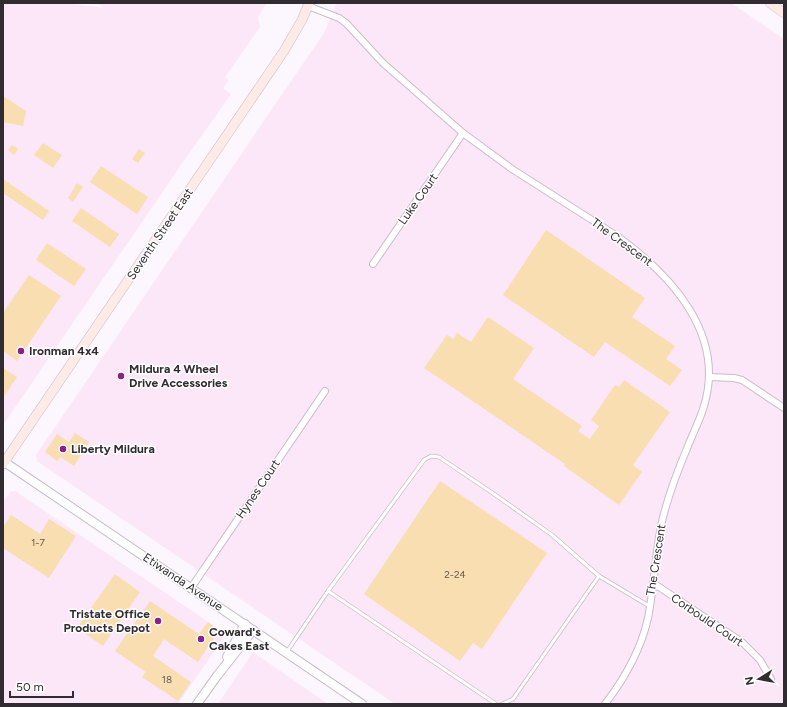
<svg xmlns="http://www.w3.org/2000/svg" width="787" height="707" font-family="Figtree,sans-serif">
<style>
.industrial{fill:#fbe7f7}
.building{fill:#f9deb2}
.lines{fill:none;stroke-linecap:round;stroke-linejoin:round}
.service-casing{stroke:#cabbce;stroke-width:4.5}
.minor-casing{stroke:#cabbce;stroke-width:8}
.tertiary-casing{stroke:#cabbce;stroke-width:10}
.secondary-casing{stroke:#cabbce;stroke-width:10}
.service{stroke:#fff;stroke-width:3}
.minor{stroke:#fff;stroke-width:6}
.tertiary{stroke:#fff;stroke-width:8}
.secondary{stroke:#ffebe5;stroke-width:9}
.poi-dot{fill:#8a2187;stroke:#fff;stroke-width:1.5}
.labels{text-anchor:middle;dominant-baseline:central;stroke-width:3;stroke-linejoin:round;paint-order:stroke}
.number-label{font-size:10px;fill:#635852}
.street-label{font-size:12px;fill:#312b32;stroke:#fff}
.poi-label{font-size:12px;font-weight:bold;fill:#312b32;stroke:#fff;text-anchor:start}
</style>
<rect width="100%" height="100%" fill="#fcf6fe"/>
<!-- industrial -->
<g class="industrial">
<polygon points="3,3 67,3 104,8 97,3 266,3 258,18 260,27 225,77 229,80 223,88 231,94 183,162 3,425"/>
<polygon points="337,3 731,3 784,39 784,704 395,704 37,461 36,455 324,33"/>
<polygon points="15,491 226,634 178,704 3,704 3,503 10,492"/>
<polygon points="253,652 328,704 218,704"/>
</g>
<!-- building -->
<g class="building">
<polygon points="3,96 26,111 23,126 3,122"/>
<polygon points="43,143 62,155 53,168 34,155"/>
<polygon points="12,145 18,149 14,155 8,150"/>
<polygon points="139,149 145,153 138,163 132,159"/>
<polygon points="101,166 148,197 137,214 90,182"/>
<polygon points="3,179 49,211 43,220 3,193"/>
<polygon points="77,183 83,187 73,202 68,198"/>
<polygon points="81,208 119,234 110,247 72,221"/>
<polygon points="546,230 645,298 632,317 675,346 666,359 682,370 670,386 605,342 594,357 503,295"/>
<polygon points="47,243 86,269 74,286 36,260"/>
<polygon points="29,275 61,296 17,361 3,351 3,313"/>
<polygon points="488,317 534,348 513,379 582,426 578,431 590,439 599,426 591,420 615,385 619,387 624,380 670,412 633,465 642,472 619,505 564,466 565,464 424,368 447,335 453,339 457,333 471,342"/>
<polygon points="3,368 17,377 3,398"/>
<polygon points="75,433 89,442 74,466 60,457 57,461 45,452 57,434 69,442"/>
<polygon points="440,481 547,553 482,649 473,643 460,661 364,594"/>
<polygon points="11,515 40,534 49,519 76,536 49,578 3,548 3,527"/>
<polygon points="115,574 140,592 103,646 77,628"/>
<polygon points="150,601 199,634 208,622 219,630 198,662 164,639 153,656 191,682 178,701 142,677 146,672 115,651"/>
</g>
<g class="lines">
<!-- service casing -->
<g class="service-casing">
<g id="service">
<polyline points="328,591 496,704"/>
<polyline points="286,653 328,591 424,460 431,456 439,457 494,494 552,535 599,576 649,606"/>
<polyline points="502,704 513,699 599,576"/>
</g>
</g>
<!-- minor casing -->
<g class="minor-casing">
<g id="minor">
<path d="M308,6L339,18L346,23L383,63L463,133L512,169L617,236C671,275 726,334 704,406C700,420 693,433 688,446C677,472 667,498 661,526C655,556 654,588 648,618C641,650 625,678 605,704"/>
<polyline points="373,264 463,133"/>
<polyline points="709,377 734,378 742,380 784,408"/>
<polyline points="653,583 742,642 760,660 771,679"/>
<polyline points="191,588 325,391"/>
</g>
</g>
<!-- tertiary casing -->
<g class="tertiary-casing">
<g id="tertiary">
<polyline points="3,461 362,704"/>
<polyline points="227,657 245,624"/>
<polyline points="197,704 217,676 253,630"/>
</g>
</g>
<!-- secondary casing -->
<g class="secondary-casing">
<g id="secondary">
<polyline points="770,3 784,13"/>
<polyline points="3,464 284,51 302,20 309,3"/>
</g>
</g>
<!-- service -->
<use href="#service" class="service"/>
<!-- minor -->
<use href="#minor" class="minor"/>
<!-- tertiary -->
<use href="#tertiary" class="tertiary"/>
<!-- secondary -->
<use href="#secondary" class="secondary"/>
</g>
<!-- markers -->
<g class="poi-dot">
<circle cx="21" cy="351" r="4"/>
<circle cx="121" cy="376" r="4"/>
<circle cx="63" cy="449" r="4"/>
<circle cx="158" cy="621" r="4"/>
<circle cx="201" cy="639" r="4"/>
</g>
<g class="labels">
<!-- number labels -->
<g class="number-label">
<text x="38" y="542">1-7</text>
<text x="455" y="574">2-24</text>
<text x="167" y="679">18</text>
</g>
<!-- street labels -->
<g class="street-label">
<text transform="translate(418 199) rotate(-55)">Luke Court</text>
<text transform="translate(160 234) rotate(-56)">Seventh Street East</text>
<text transform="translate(622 242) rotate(36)">The Crescent</text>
<text transform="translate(258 489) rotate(-56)">Hynes Court</text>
<text transform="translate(656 560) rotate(-81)">The Crescent</text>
<text transform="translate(183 582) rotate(34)">Etiwanda Avenue</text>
<text transform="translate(707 620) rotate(34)">Corbould Court</text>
</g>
<!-- poi labels -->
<g class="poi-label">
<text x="29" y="351">Ironman 4x4</text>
<text x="129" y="369">Mildura 4 Wheel<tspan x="129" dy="14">Drive Accessories</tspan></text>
<text x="71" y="449">Liberty Mildura</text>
<text x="150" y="614" text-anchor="end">Tristate Office<tspan x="150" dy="14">Products Depot</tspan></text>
<text x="209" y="632">Coward's<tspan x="209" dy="14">Cakes East</tspan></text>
</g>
</g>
<!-- border -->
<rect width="787" height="707" fill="none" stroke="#312b32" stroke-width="8"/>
<!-- north arrow -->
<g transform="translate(759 679) rotate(259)" stroke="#ffffff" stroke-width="3" paint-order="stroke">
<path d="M0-3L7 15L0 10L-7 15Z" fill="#312b32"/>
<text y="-6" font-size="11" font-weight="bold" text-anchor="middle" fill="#312b32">N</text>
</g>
<!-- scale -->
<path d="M10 691v6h63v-6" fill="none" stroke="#312b32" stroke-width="2"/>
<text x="16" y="691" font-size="12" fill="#312b32" stroke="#ffffff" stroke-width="3" paint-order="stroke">50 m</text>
</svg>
